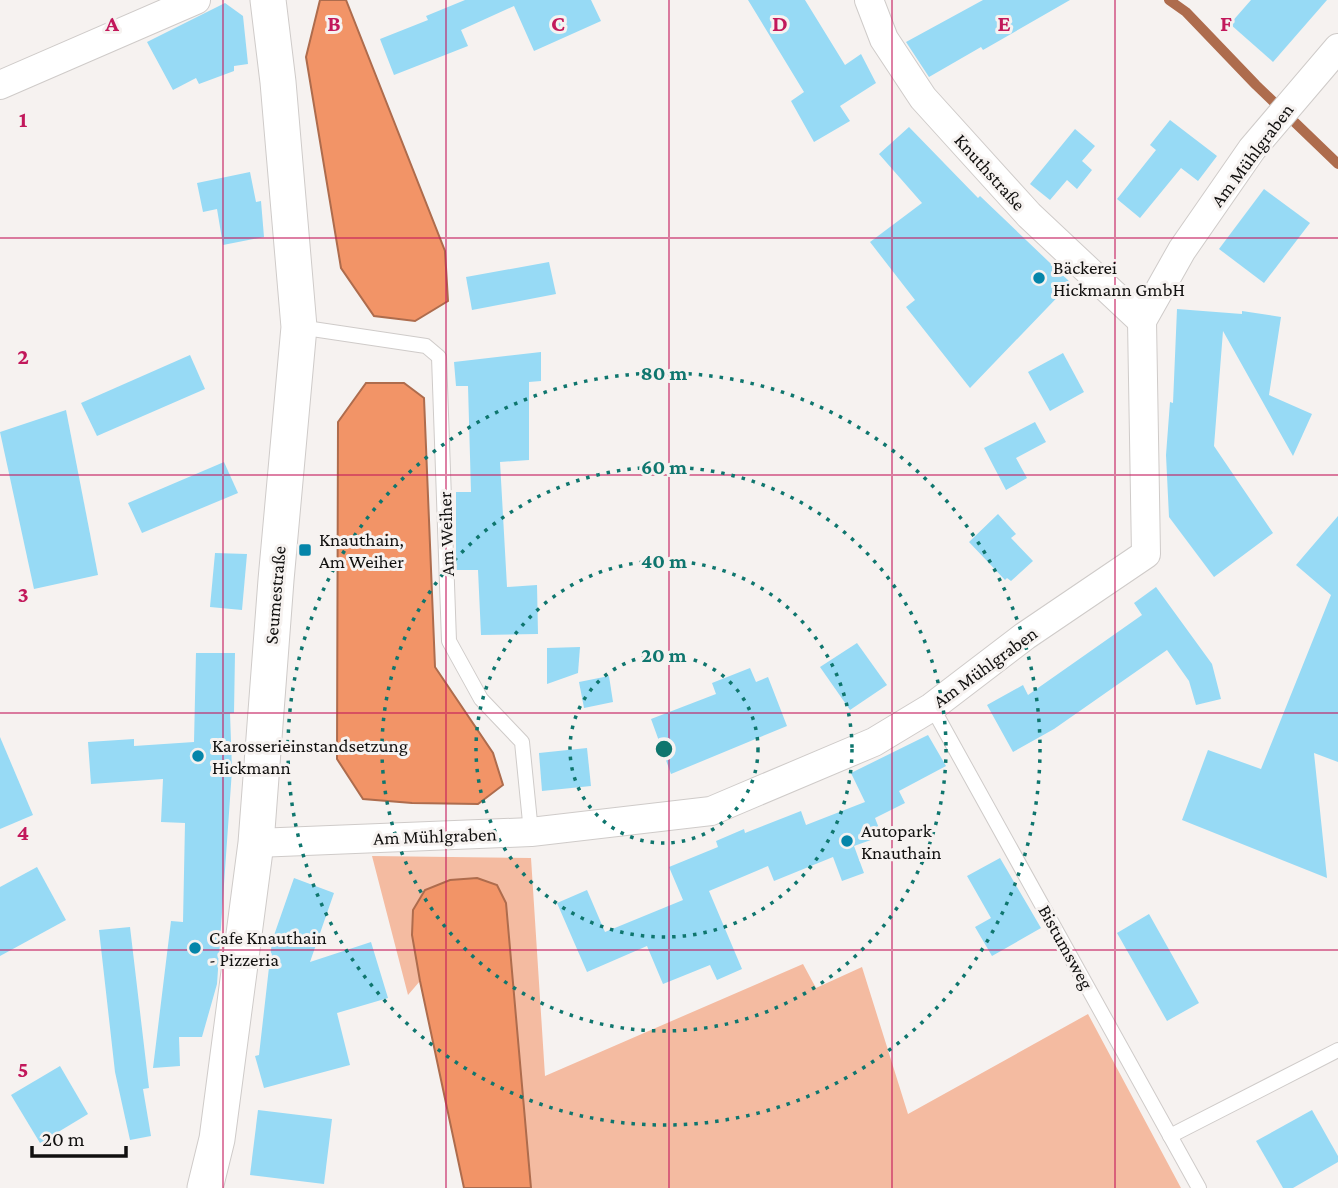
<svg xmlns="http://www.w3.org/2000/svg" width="1338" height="1188" font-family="'Crimson Pro',serif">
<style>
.green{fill:#f4bba1}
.water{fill:#f29467;stroke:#ae6c4d;stroke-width:2}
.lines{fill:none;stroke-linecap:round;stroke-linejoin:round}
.stream{stroke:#ae6c4d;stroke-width:10}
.building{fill:#97daf5}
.service-casing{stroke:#cfcbc9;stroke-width:16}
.minor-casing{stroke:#cfcbc9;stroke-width:30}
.tertiary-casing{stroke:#cfcbc9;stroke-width:37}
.service{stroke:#fff;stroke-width:14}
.minor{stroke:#fff;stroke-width:28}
.tertiary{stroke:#fff;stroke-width:35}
.grid{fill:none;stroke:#c2185b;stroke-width:2;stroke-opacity:0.55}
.ring{fill:none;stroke:#0f766e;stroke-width:3.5;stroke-dasharray:3.5 7}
.poi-dot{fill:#0585a9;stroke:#f6f2f0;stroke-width:2.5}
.labels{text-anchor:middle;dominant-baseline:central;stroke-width:6;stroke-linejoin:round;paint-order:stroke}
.street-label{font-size:19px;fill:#11100f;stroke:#f6f2f0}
.poi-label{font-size:19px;fill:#11100f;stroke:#f6f2f0;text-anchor:start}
.grid-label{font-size:23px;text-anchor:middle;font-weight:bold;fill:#c2185b;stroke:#f6f2f0;stroke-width:6;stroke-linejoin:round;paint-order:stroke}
.centre{fill:#0f766e;stroke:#f6f2f0;stroke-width:3.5}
.ring-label{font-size:21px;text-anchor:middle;font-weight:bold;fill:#0f766e;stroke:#f6f2f0;stroke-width:6;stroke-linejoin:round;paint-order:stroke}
</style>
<rect width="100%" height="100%" fill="#f6f2f0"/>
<!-- green -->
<polygon class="green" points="372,856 531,858 545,1076 803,964 816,988 862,967 908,1114 1088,1014 1181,1188 531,1188 506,903 425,890 413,910 412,935 420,981 408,995"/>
<!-- water -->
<g class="water">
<polygon points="320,0 346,0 445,251 448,301 415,321 374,316 341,268 306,57"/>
<polygon points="366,383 404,383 424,398 435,667 493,753 503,785 478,804 412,803 363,799 337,759 338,422"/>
<polygon points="477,878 497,885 506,903 531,1188 464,1188 420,981 412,935 413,910 425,890 450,880"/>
</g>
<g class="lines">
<!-- stream -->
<polyline class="stream" points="1169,0 1186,12 1256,85 1338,164"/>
</g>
<!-- building -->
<g class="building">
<polygon points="465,0 591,0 601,21 534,51 514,6 461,30 468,46 394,75 380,39 428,20 426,16"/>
<polygon points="748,0 805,0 845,65 861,54 876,83 840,106 850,121 814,142 791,101 804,92"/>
<polygon points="983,0 1070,0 983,50 981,47 929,77 906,42"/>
<polygon points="1251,0 1327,0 1273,62 1230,24"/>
<polygon points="225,3 243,16 248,64 234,66 234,71 199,84 196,78 173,90 147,42"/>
<polygon points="1170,120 1217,156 1198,181 1181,168 1140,218 1117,199 1156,150 1150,145"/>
<polygon points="909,127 978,198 980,196 1071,283 970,388 906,307 915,300 870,242 922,203 879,154"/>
<polygon points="1075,129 1095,146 1082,161 1092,170 1077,189 1067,180 1050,200 1030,184"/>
<polygon points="250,172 256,202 261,201 264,237 223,245 217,209 203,212 197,183"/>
<polygon points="1264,189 1310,223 1264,283 1219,249"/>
<polygon points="549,262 556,294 472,310 466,277"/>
<polygon points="1177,309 1242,314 1242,311 1281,317 1269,395 1312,414 1293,456 1223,331 1214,446 1273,533 1214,577 1169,517 1166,455 1170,402 1173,403"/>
<polygon points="541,352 541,381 529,382 529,460 500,462 507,587 537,585 538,634 481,635 478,570 456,570 456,492 471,492 468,386 456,386 454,362"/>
<polygon points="1063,353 1084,392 1050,411 1028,372"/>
<polygon points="190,355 205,389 97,436 81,403"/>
<polygon points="66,410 98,575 34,589 0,432"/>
<polygon points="1035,422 1046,442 1016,458 1027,478 1006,490 984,448"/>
<polygon points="224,462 238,493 142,533 128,503"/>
<polygon points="998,514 1016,534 1011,538 1033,561 1011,581 1007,578 1005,580 969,542"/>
<polygon points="1338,516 1338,762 1314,753 1327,878 1182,820 1208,750 1261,769 1331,595 1296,565"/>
<polygon points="215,553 247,554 242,610 210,607"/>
<polygon points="1156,587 1212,664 1221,699 1196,705 1189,681 1167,650 1054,729 1013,752 987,705 1023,685 1028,695 1142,615 1134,603"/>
<polygon points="857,643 887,685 850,710 820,667"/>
<polygon points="580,647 578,673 547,684 547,648"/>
<polygon points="196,653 235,653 234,713 230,713 232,770 217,984 202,1037 179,1037 180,1066 153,1068 171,921 183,922 185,823 161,822 163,779 91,784 88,742 134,739 134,746 194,742"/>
<polygon points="750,668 756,682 768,677 787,726 671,774 651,719 716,694 712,683"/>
<polygon points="609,676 613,702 584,708 579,682"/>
<polygon points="928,735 946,766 899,791 905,803 875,818 882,836 854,846 864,873 842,881 833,857 774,881 768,866 709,891 742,969 717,980 710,965 663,984 647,946 587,972 557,903 587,890 605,932 683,900 669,867 718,847 716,841 744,829 745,833 801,811 806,825 865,802 851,773"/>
<polygon points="0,737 33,815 0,829"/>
<polygon points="587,748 591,786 542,791 539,753"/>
<polygon points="1000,858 1041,928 992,956 975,927 991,918 967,876"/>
<polygon points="37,867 66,920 0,956 0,887"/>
<polygon points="294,878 334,893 310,962 371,942 388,998 337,1013 350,1065 264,1088 255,1056 259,1055 272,941"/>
<polygon points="1149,914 1199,1003 1167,1021 1117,933"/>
<polygon points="130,927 149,1088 143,1089 151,1136 130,1140 115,1072 99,930"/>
<polygon points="60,1066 88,1114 40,1143 11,1095"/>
<polygon points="258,1110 332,1119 324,1184 250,1175"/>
<polygon points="1312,1110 1338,1156 1338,1162 1293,1188 1283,1188 1256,1141"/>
</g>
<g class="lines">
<!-- service casing -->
<g class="service-casing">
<g id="service">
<polyline points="299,327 426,346 439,357 449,641 481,699 522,742 531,832"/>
<polyline points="932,707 1199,1188"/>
<polyline points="1170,1136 1338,1050"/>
</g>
</g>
<!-- minor casing -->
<g class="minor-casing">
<g id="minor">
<polyline points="869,0 884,39 923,98 1029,215 1142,321"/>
<polyline points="0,85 196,0"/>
<polyline points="256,843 531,832 711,811 874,742 932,707 1025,636 1146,554 1142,321 1182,250 1252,149 1338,48"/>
</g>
</g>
<!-- tertiary casing -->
<g class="tertiary-casing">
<polyline id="tertiary" points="205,1188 217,1139 256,843 276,580 299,327 278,82 268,0"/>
</g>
<!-- service -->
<use href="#service" class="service"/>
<!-- minor -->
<use href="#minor" class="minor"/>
<!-- tertiary -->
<use href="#tertiary" class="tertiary"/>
</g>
<!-- grid -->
<path class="grid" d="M223,0V1188M446,0V1188M669,0V1188M892,0V1188M1115,0V1188M0,238H1338M0,475H1338M0,713H1338M0,950H1338"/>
<!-- distance rings -->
<g class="ring">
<circle cx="664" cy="749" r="94"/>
<circle cx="664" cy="749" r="188"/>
<circle cx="664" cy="749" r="282"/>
<circle cx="664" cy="749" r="376"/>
</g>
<!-- markers -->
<g class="poi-dot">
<circle cx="1039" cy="278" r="7"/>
<rect x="298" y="543" width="14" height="14" rx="3.5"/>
<circle cx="198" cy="756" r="7"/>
<circle cx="847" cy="841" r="7"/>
<circle cx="195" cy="948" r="7"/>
</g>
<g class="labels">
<!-- street labels -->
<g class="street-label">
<text transform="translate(1252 155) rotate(-53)">Am Mühlgraben</text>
<text transform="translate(990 172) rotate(48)">Knuthstraße</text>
<text transform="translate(446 534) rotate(-92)">Am Weiher</text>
<text transform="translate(275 595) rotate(-85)">Seumestraße</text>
<text transform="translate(985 667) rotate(-36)">Am Mühlgraben</text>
<text transform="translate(435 836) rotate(-2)">Am Mühlgraben</text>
<text transform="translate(1066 947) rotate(61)">Bistumsweg</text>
</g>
<!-- poi labels -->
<g class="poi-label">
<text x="1053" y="267">Bäckerei<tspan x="1053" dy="22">Hickmann GmbH</tspan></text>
<text x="319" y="539">Knauthain,<tspan x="319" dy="22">Am Weiher</tspan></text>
<text x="212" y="745">Karosserieinstandsetzung<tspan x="212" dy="22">Hickmann</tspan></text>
<text x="861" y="830">Autopark<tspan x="861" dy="22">Knauthain</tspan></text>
<text x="209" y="937">Cafe Knauthain<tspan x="209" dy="22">- Pizzeria</tspan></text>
</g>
</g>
<g class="grid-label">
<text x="112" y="31">A</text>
<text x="334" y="31">B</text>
<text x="558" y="31">C</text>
<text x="780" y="31">D</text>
<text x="1004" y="31">E</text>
<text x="1226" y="31">F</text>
<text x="23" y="127">1</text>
<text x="23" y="364">2</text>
<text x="23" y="602">3</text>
<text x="23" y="840">4</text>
<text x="23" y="1077">5</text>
</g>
<circle cx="664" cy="749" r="10" class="centre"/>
<g class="ring-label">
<text x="664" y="380">80 m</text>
<text x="664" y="474">60 m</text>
<text x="664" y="568">40 m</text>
<text x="664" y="662">20 m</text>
</g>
<!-- scale -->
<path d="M32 1146v10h94v-10" fill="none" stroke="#11100f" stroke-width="3.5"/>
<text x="42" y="1146" font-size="21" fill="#11100f" stroke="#f6f2f0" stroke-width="5" paint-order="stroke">20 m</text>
</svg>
